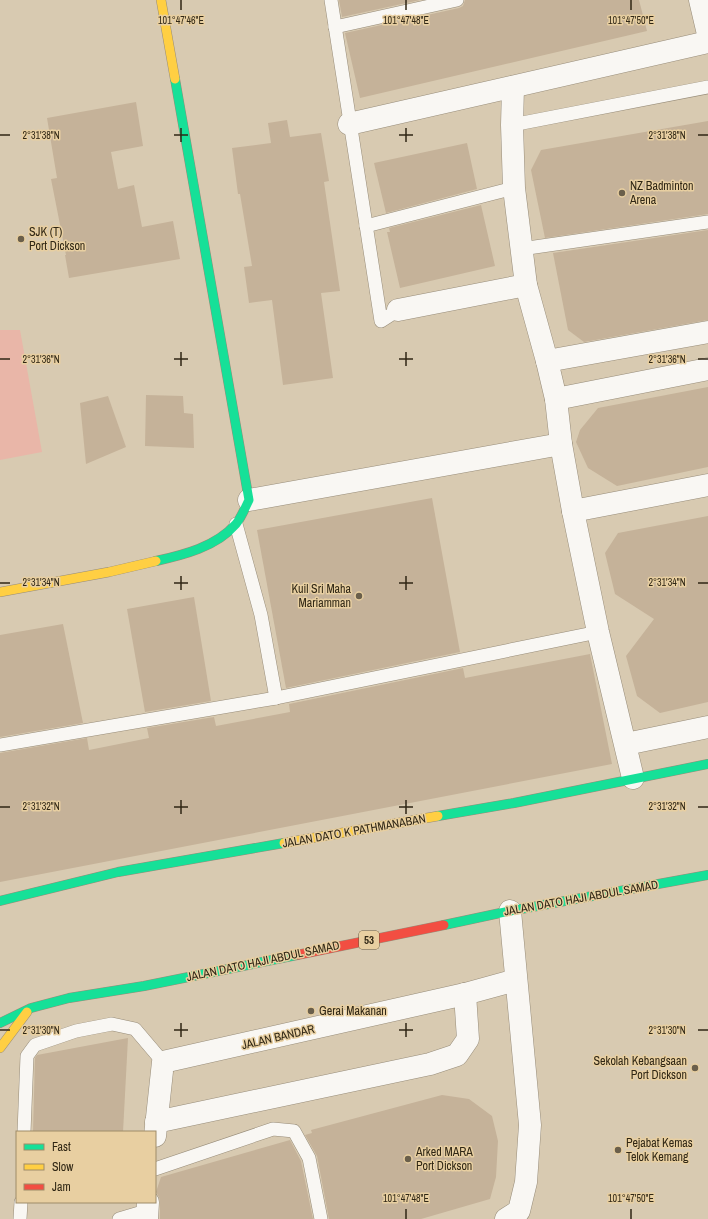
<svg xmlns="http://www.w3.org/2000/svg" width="708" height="1219" font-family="'Archivo Narrow',sans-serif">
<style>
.green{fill:#e9b6a8}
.building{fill:#c5b299}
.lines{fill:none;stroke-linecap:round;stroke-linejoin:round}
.lane-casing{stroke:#978c79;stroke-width:14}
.street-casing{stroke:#978c79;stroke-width:23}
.fast-casing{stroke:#978c79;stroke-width:10}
.slow-casing{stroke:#978c79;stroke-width:10}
.jam-casing{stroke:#978c79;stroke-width:10}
.lane{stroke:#f9f7f3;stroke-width:13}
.street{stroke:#f9f7f3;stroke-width:22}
.fast{stroke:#16e098;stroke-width:9}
.slow{stroke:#ffcf43;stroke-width:9}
.jam{stroke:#f24e42;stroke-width:9}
.ticks{fill:none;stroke:#2f2614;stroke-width:1.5}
.poi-dot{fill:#6a5f4b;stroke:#e8cfa1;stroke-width:1.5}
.labels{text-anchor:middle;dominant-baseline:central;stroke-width:3;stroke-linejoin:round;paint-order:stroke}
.shield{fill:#e8cfa1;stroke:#66593e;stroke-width:1}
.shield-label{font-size:11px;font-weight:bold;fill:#2f2614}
.poi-label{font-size:12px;fill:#2f2614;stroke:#e8cfa1;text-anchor:start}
.street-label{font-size:12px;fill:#2f2614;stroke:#e8cfa1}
.ticks-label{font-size:10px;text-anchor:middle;fill:#2f2614;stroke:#e8cfa1;stroke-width:3;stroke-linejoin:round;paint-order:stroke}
</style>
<rect width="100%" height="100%" fill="#d8cab1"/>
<!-- green -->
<polygon class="green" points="0,330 20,330 42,452 0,460"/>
<!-- building -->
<g class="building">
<polygon points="339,0 420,0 342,17"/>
<polygon points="465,0 639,0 647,31 360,98 345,33 459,8 463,6"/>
<polygon points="136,102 143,146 111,152 118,189 134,185 142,227 173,221 180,259 69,278 65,255 66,255 51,179 57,178 47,118"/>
<polygon points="287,120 290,137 321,133 329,181 324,182 340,291 321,293 333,378 283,385 272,300 249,303 244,267 252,266 240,194 238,194 232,148 271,143 268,123"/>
<polygon points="708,121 708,214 545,238 531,170 541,150"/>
<polygon points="467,143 477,189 386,213 374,163"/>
<polygon points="481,205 495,266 400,288 387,232 390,232 389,228"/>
<polygon points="708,230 708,320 584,342 568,330 553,253"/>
<polygon points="708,387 708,467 617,486 588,468 576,442 580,430 598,408"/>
<polygon points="146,395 183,396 184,413 193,414 194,448 145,446"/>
<polygon points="108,396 126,447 86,464 80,403"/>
<polygon points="432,498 460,652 286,688 257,530"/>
<polygon points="708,516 708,702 660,713 637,696 626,656 654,619 615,594 605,553 618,533"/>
<polygon points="194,597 211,701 145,712 127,609"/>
<polygon points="63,624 83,723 0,737 0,635"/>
<polygon points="590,654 612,764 0,882 0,753 87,738 89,750 149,738 147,728 214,717 216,726 290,712 289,704 463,668 465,678"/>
<polygon points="128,1038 123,1132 33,1132 35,1058 37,1055"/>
<polygon points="442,1095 469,1099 492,1116 498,1141 496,1177 490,1199 421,1219 329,1219 317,1156 305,1135 312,1133 311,1130"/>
<polygon points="290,1140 301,1161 313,1219 160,1219 160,1202 159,1197 156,1192 161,1177"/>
</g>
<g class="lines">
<!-- lane casing -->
<g class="lane-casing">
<g id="lane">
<polyline points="331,0 381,321 398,310"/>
<polyline points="335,27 457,0"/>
<polyline points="512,125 708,87"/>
<polyline points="366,226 514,188"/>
<polyline points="521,249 708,222"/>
<polyline points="236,524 261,615 276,698"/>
<polyline points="0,745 276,698 598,632"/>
<polyline points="24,1132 27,1056 35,1045 76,1031 112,1024 135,1029 163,1062"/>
<polyline points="155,1169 273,1129 294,1131 309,1158 321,1219"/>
<polyline points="20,1219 21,1202"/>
<polyline points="119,1219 146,1211"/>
</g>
</g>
<!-- street casing -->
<g class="street-casing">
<g id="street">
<polyline points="700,0 708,34"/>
<polyline points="513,87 512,125 514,188 526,285 547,361 556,399 561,444 573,511 598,632 633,778"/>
<polyline points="349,124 708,42"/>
<polyline points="398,310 526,285"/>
<polyline points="547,361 708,332"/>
<polyline points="556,399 708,369"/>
<polyline points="249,500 561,444"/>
<polyline points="573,511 708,485"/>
<polyline points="626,744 708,727"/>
<polyline points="156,1122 430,1064 457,1055 468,1039 465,994"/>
<polyline points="155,1136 163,1062 465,994 516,980"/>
<polyline points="147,1219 148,1202"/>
<polyline points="506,1219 519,1211 526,1182 530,1125 510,911"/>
</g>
</g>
<!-- fast casing -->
<g class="fast-casing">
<g id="fast">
<path d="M156,561C183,555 216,547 236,524C241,518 245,508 249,500L175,79"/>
<polyline points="438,816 514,803 708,764"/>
<polyline points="0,901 118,872 284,843"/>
<polyline points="444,925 510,911 708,875"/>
<polyline points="0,1023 31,1008 69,998 144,986 297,955"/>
</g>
</g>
<!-- slow casing -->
<g class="slow-casing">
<g id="slow">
<polyline points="161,0 175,79"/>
<polyline points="0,592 109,572 156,561"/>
<polyline points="284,843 438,816"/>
<polyline points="0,1048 27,1012"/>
</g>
</g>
<!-- jam casing -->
<g class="jam-casing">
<polyline id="jam" points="297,955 444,925"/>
</g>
<!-- lane -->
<use href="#lane" class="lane"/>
<!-- street -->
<use href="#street" class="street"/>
<!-- fast -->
<use href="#fast" class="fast"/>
<!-- slow -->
<use href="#slow" class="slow"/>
<!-- jam -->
<use href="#jam" class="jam"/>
</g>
<!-- ticks -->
<path class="ticks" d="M181,0V10M406,0V10M631,0V10M181,128V142M406,128V142M0,135H10M174,135H188M399,135H413M698,135H708M181,352V366M406,352V366M0,359H10M174,359H188M399,359H413M698,359H708M181,576V590M406,576V590M0,583H10M174,583H188M399,583H413M698,583H708M181,800V814M406,800V814M0,807H10M174,807H188M399,807H413M698,807H708M181,1023V1037M406,1023V1037M0,1030H10M174,1030H188M399,1030H413M698,1030H708M406,1209V1219M631,1209V1219"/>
<!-- markers -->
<g class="poi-dot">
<circle cx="622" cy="193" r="4"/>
<circle cx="21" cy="239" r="4"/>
<circle cx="359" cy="596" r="4"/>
<circle cx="311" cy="1011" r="4"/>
<circle cx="695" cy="1068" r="4"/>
<circle cx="618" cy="1150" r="4"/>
<circle cx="408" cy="1159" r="4"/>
</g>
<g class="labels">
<!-- shield labels -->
<rect class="shield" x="359" y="931" width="20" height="18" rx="3"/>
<g class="shield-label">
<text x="369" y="940">53</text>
</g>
<!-- poi labels -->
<g class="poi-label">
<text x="630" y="186">NZ Badminton<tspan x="630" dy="14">Arena</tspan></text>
<text x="29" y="232">SJK (T)<tspan x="29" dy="14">Port Dickson</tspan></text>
<text x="351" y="589" text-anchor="end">Kuil Sri Maha<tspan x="351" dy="14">Mariamman</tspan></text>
<text x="319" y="1011">Gerai Makanan</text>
<text x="687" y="1061" text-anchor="end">Sekolah Kebangsaan<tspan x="687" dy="14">Port Dickson</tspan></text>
<text x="626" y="1143">Pejabat Kemas<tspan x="626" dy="14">Telok Kemang</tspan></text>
<text x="416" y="1152">Arked MARA<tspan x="416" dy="14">Port Dickson</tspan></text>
</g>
<!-- street labels -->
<g class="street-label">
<text transform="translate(354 831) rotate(-10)">JALAN DATO K PATHMANABAN</text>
<text transform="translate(581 898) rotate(-10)">JALAN DATO HAJI ABDUL SAMAD</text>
<text transform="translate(263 961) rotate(-12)">JALAN DATO HAJI ABDUL SAMAD</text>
<text transform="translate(278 1037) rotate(-13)">JALAN BANDAR</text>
</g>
</g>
<g class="ticks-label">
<text x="181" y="24">101°47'46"E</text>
<text x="406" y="24">101°47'48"E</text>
<text x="631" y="24">101°47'50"E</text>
<text x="41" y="139">2°31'38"N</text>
<text x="667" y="139">2°31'38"N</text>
<text x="41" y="363">2°31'36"N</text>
<text x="667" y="363">2°31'36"N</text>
<text x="41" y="586">2°31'34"N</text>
<text x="667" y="586">2°31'34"N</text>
<text x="41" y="810">2°31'32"N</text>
<text x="667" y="810">2°31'32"N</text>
<text x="41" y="1034">2°31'30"N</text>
<text x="667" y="1034">2°31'30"N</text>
<text x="406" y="1202">101°47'48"E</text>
<text x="631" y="1202">101°47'50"E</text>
</g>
<!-- legend -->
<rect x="16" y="1131" width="140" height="72" fill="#e8cfa1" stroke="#9e8b69"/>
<rect x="24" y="1144" width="20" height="6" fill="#16e098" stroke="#9e8b69"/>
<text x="52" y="1151" font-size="12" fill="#2f2614">Fast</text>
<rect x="24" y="1164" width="20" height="6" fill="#ffcf43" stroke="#9e8b69"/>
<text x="52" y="1171" font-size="12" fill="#2f2614">Slow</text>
<rect x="24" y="1184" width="20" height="6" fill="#f24e42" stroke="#9e8b69"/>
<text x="52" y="1191" font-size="12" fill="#2f2614">Jam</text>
</svg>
